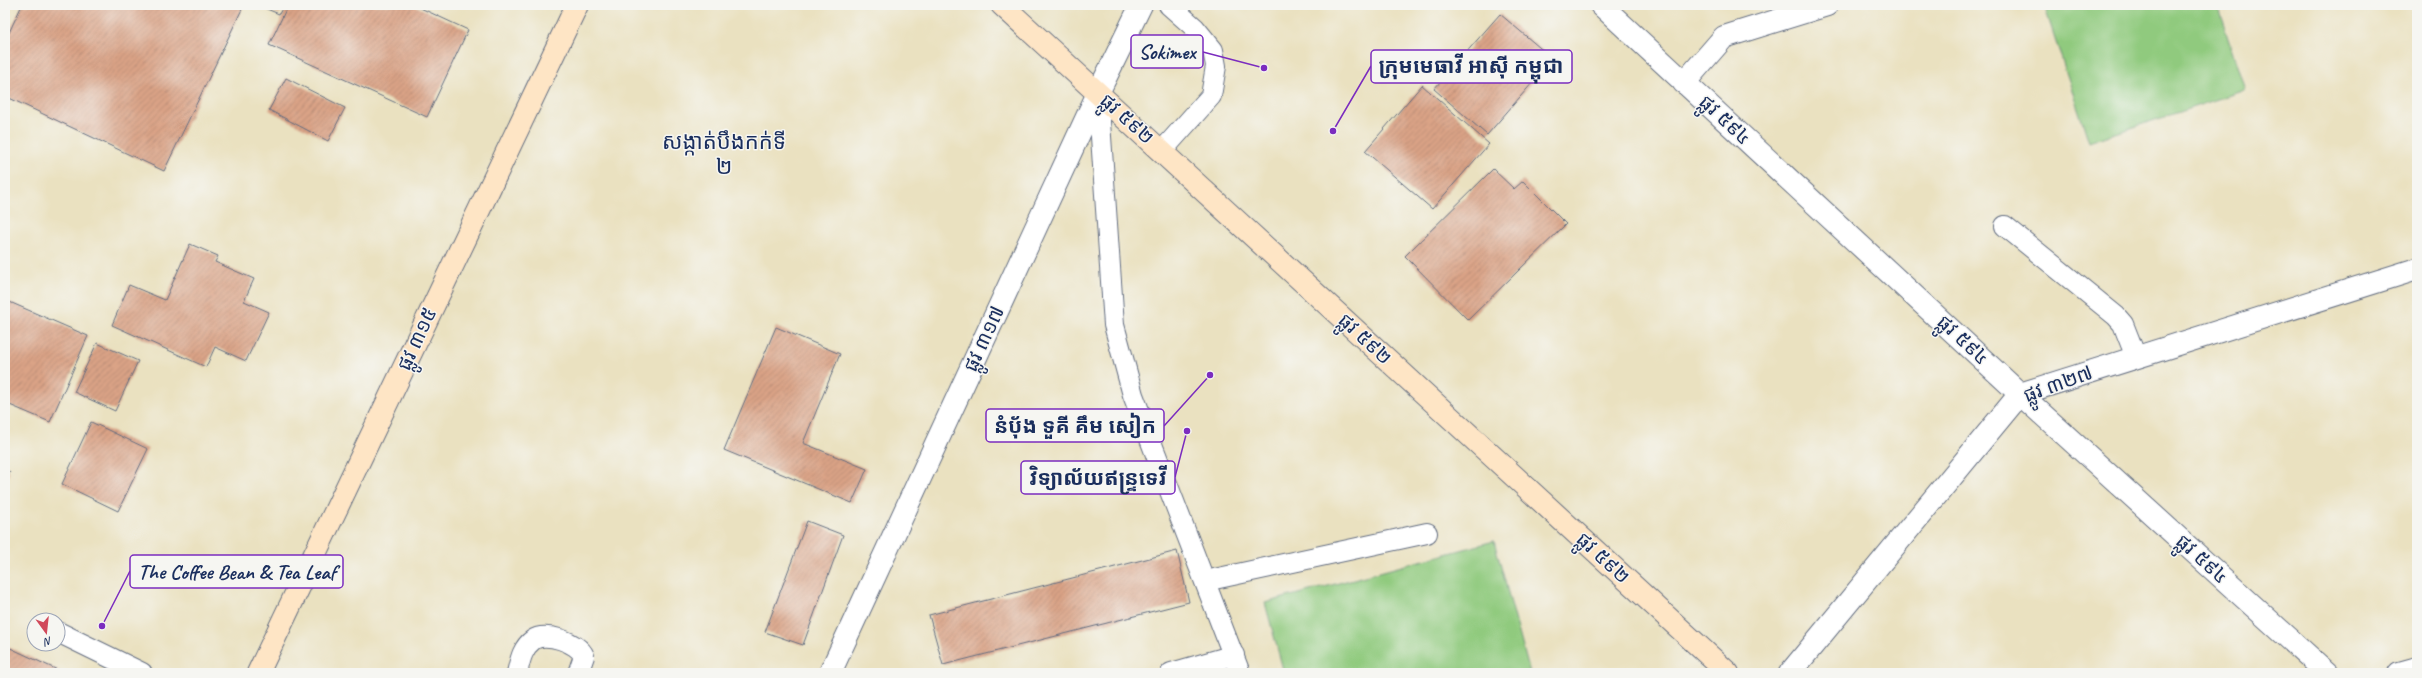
<svg xmlns="http://www.w3.org/2000/svg" width="2422" height="678" font-family="Caveat,'Noto Sans Khmer',sans-serif">
<style>
.garden{fill:#90ca7e;stroke:#567c6e}
.building{fill:url(#building-hatch)}
.lines{fill:none;stroke-linecap:round;stroke-linejoin:round}
.lane-casing{stroke:#636d80;stroke-width:22}
.street-casing{stroke:#636d80;stroke-width:24}
.secondary-casing{stroke:#636d80;stroke-width:24}
.lane{stroke:#fff;stroke-width:20}
.street{stroke:#fff;stroke-width:22}
.secondary{stroke:#fee5c5;stroke-width:22}
.labels{text-anchor:middle;dominant-baseline:central;stroke-width:3;stroke-linejoin:round;paint-order:stroke}
.street-label{font-size:20px;fill:#1b2f5e;stroke:#f6f6f2}
.quarter-label{font-size:22px;fill:#1b2f5e;stroke:#f6f6f2}
.leader{fill:none;stroke:#7b2cbf;stroke-width:1.5}
.callout-dot{fill:#7b2cbf;stroke:#f6f6f2;stroke-width:1.5}
.callout{fill:#f6f6f2;stroke:#7b2cbf;stroke-width:1.5}
.callout-label{font-size:21px;text-anchor:middle;font-weight:bold;fill:#1b2f5e}
</style>
<defs>
<pattern id="building-hatch" width="6" height="6" patternUnits="userSpaceOnUse"><rect width="6" height="6" fill="#daa386"/><path d="M-1 1l2-2M0 6l6-6M5 7l2-2" fill="none" stroke="#b08571"/></pattern>
</defs>
<rect width="100%" height="100%" fill="#f6f6f2"/>
<filter id="ink" filterUnits="userSpaceOnUse"><feTurbulence type="fractalNoise" baseFrequency=".025" numOctaves="2"/><feDisplacementMap in="SourceGraphic" scale="8" xChannelSelector="R" yChannelSelector="G"/><feConvolveMatrix kernelMatrix="1 2 1 2 8 2 1 2 1" color-interpolation-filters="sRGB"/></filter>
<filter id="wash" filterUnits="userSpaceOnUse"><feTurbulence type="fractalNoise" baseFrequency=".012" numOctaves="4" result="noise"/><feDisplacementMap in="SourceGraphic" scale="16" xChannelSelector="R" yChannelSelector="G"/><feGaussianBlur stdDeviation="0.9" result="paint"/><feColorMatrix in="noise" values="0 0 0 0 0 0 0 0 0 0 0 0 0 0 0 0 0 1.4 0 .05"/><feComposite in="paint" operator="in"/></filter>
<g filter="url(#wash)">
<rect width="100%" height="100%" fill="#eae1c0"/>
<!-- garden -->
<g class="garden">
<polygon points="2044,5 2217,5 2245,90 2089,142"/>
<polygon points="1494,541 1530,673 1284,673 1265,603"/>
</g>
<g id="blocks">
<!-- building -->
<g class="building">
<polygon points="22,5 244,5 164,171 5,96 5,41"/>
<polygon points="257,5 284,5 279,14"/>
<polygon points="288,5 414,5 468,30 427,117 269,45"/>
<polygon points="1500,14 1553,59 1487,135 1434,89"/>
<polygon points="286,78 345,108 328,141 269,110"/>
<polygon points="1422,85 1489,144 1432,209 1365,151"/>
<polygon points="1493,169 1514,189 1523,181 1566,224 1468,320 1405,256"/>
<polygon points="190,244 218,256 215,262 254,279 244,301 269,312 246,361 215,347 206,367 112,325 129,285 165,300"/>
<polygon points="5,300 88,336 50,422 5,403"/>
<polygon points="776,327 840,354 803,443 867,469 852,503 724,450"/>
<polygon points="97,343 138,361 115,411 74,392"/>
<polygon points="91,422 148,449 118,511 62,484"/>
<polygon points="5,469 10,472 5,480"/>
<polygon points="807,521 843,535 803,645 765,632"/>
<polygon points="1177,551 1189,602 943,665 929,615"/>
<polygon points="6,646 64,673 5,673"/>
</g>
</g>
</g>
<g filter="url(#ink)">
<use href="#blocks" fill-opacity="0" stroke="#636d80" stroke-width="1"/>
<g class="lines">
<!-- lane casing -->
<g class="lane-casing">
<g id="lane">
<polyline points="1098,93 1114,325 1133,395 1240,673"/>
<polyline points="1162,151 1211,96 1216,66 1213,50 1195,28 1169,5"/>
<polyline points="2005,226 2116,316 2123,324 2136,357"/>
<polyline points="1205,581 1427,533"/>
<polyline points="58,632 142,673"/>
<path d="M517,673C520,661 522,648 533,640C545,631 578,642 584,656L578,673"/>
<polyline points="1171,673 1234,655"/>
</g>
</g>
<!-- street casing -->
<g class="street-casing">
<g id="street">
<polyline points="1601,5 2020,394 2327,673"/>
<polyline points="1684,83 1724,37 1827,5"/>
<polyline points="830,673 1098,93 1141,5"/>
<polyline points="1790,673 2020,394 2417,269"/>
<polyline points="2399,673 2417,668"/>
</g>
</g>
<!-- secondary casing -->
<g class="secondary-casing">
<g id="secondary">
<polyline points="1002,5 1728,673"/>
<polyline points="258,673 577,5"/>
</g>
</g>
<!-- lane -->
<use href="#lane" class="lane"/>
<!-- street -->
<use href="#street" class="street"/>
<!-- secondary -->
<use href="#secondary" class="secondary"/>
</g>
</g>
<g class="labels">
<!-- street labels -->
<g class="street-label">
<text transform="translate(1127 119) rotate(42)">ផ្លូវ ៥៩២</text>
<text transform="translate(1725 120) rotate(43)">ផ្លូវ ៥៩៤</text>
<text transform="translate(417 339) rotate(-65)">ផ្លូវ ៣១៥</text>
<text transform="translate(984 339) rotate(-65)">ផ្លូវ ៣១៧</text>
<text transform="translate(1365 339) rotate(43)">ផ្លូវ ៥៩២</text>
<text transform="translate(1963 340) rotate(43)">ផ្លូវ ៥៩៤</text>
<text transform="translate(2058 384) rotate(-20)">ផ្លូវ ៣២៧</text>
<text transform="translate(1603 558) rotate(43)">ផ្លូវ ៥៩២</text>
<text transform="translate(2202 559) rotate(42)">ផ្លូវ ៥៩៤</text>
</g>
<!-- quarter labels -->
<g class="quarter-label">
<text x="724" y="142">សង្កាត់បឹងកក់ទី<tspan x="724" dy="25">២</tspan></text>
</g>
</g>
<!-- callouts -->
<path class="leader" d="M1264 68L1203 52M1333 131L1371 66M1210 375L1164 426M1187 431L1175 477M102 626L130 571"/>
<g class="callout-dot">
<circle cx="1264" cy="68" r="4"/>
<circle cx="1333" cy="131" r="4"/>
<circle cx="1210" cy="375" r="4"/>
<circle cx="1187" cy="431" r="4"/>
<circle cx="102" cy="626" r="4"/>
</g>
<g class="callout">
<rect x="1131" y="35" width="72" height="33" rx="4"/>
<rect x="1371" y="50" width="201" height="33" rx="4"/>
<rect x="986" y="409" width="178" height="33" rx="4"/>
<rect x="1021" y="461" width="154" height="33" rx="4"/>
<rect x="130" y="555" width="213" height="33" rx="4"/>
</g>
<g class="callout-label">
<text x="1167" y="59">Sokimex</text>
<text x="1471" y="73">ក្រុមមេធាវី អាស៊ី កម្ពុជា</text>
<text x="1075" y="433">នំប៉័ង ទួគី គឹម សៀក</text>
<text x="1098" y="485">វិទ្យាល័យឥន្រ្ទទេវី</text>
<text x="237" y="579">The Coffee Bean &amp; Tea Leaf</text>
</g>
<!-- margin -->
<rect width="2422" height="678" fill="none" stroke="#f6f6f2" stroke-width="20"/>
<!-- north arrow -->
<g transform="translate(46 632) rotate(165)"><circle r="19" fill="#f6f6f2" stroke="#9ea6b7"/>
<path d="M0-3L7 15L0 10L-7 15Z" fill="#d1495b"/>
<text y="-6" font-size="11" font-weight="bold" text-anchor="middle" fill="#1b2f5e">N</text>
</g>
</svg>
